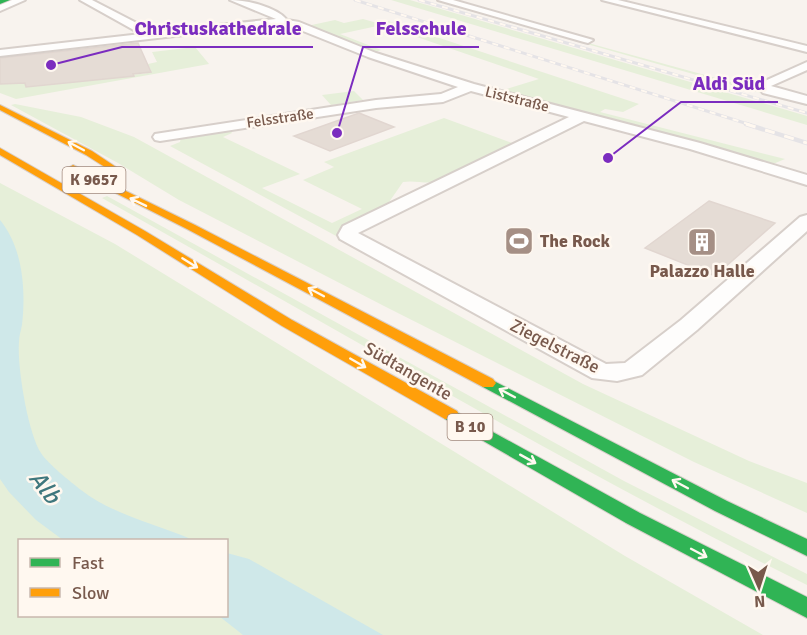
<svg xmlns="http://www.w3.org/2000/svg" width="807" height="635" font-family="Signika,sans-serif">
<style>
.green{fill:#e6efd9;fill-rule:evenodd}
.water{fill:#cfe8e9}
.building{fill:#e5dcd5;stroke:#e1d6d0;stroke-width:1.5}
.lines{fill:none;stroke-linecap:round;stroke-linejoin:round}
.street-casing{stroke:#d7cfca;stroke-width:4}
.fast-casing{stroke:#d8cfca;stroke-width:2}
.slow-casing{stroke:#d8cfca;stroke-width:2}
.street{fill:#fefdfc;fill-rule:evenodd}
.fast{fill:#30b455;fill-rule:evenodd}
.slow{fill:#ff9f0a;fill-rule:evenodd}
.rail-far1-casing{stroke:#e5e3e6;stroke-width:3}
.rail-casing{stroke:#e5e3e6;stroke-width:4.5}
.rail-far1{stroke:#fff8f0;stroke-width:2;stroke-dasharray:6;stroke-linecap:butt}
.rail{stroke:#fff8f0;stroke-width:3;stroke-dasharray:10;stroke-linecap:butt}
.oneway{stroke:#fff8f0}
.labels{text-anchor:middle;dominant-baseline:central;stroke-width:5;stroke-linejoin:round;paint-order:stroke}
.far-street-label{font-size:15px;fill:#78594c;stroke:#fff8f0}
.shield{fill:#fff8f0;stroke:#a0897d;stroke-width:1.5}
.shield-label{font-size:16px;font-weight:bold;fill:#78594c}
.poi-label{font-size:18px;font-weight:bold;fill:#78594c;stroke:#fff8f0;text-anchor:start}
.street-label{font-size:18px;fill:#78594c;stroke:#fff8f0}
.near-water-label{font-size:24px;font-style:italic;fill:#3f777d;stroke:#fff8f0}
.leader{fill:none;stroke:#7b2cbf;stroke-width:2}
.callout-dot{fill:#7b2cbf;stroke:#fff8f0;stroke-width:2}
.callout-label{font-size:20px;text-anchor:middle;font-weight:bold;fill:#7b2cbf;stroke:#fff8f0;stroke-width:5;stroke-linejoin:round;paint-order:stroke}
</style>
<rect width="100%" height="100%" fill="#f8f3ee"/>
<!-- green -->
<g class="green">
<polygon points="391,0 410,0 807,116 807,125"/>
<polygon points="431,0 807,103 807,106"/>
<polygon points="363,19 377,23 388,21 639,104 623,112 605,109 600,112 785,159 773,164 500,91 539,79 382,25 340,34 381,50 375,52 307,26 335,20 344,23"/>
<polygon points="195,47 209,64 16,99 0,93 0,83 25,83 26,87 148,73 151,71 148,64 157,62 152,52"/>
<polygon points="354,91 363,100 331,105 322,95"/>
<polygon points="15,104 81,117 134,137 583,384 749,461 807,483 807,513 694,462 384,306 179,200 118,163 11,105"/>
<path d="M444,118L515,144C487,151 465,175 436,182C425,184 414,180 403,182L387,205L340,230L338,237L170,146L180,142L181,137L231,131L232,133L223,137L300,174L262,188L332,223L362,209L303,180L334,167L324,162Z"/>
<path d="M0,183L115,244L625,556L763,635H0ZM20,540H226V616H20Z"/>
<path d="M107,196L624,481L807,574V585C567,466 336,329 102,198Z"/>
</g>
<!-- water -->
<g class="water">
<path d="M0,220C23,248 26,290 22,325C21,330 19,336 19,342C17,367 28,433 41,453C48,464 71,482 81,490C113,515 157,524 193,540H63L36,520L9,492L0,479Z"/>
<polygon points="227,553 249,559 383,635 243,635 219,616 226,616"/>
</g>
<!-- building -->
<g class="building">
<polygon points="138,43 151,72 133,74 134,76 26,87 25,83 0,84 0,58"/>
<polygon points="359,113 394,127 330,151 294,136"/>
<polygon points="709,201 775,223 715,276 645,248"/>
</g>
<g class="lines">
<!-- street casing -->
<g class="street-casing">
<g id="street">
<polygon points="12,0 25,0 0,11 0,5"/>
<path d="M80,0H92L154,32L276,19L230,0C247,0 277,7 287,20L299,22L376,53L474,84L700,143L807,175V185L690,149L584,121L358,233L606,364L625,363L681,320L800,217L807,215V231L697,330L642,375L617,381L592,378L340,239L338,235L343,226L569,117L471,91L443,102L376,108L160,141L155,140L153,137L155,134L376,100L441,94L458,87L368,57L293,27L271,25L0,56V50L141,34Z"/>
<polygon points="438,0 453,0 593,40 588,43 584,42"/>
<polygon points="602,0 618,0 807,46 807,52"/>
<polygon points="807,62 807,70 771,86 807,96 807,104 763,93 756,85"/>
</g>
</g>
<!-- fast casing -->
<g class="fast-casing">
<g id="fast">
<polygon points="0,0 10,0 0,4"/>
<polygon points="488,378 727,501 807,539 807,556 715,511 483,387 480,383 483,379"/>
<polygon points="451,409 640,513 807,597 807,618 626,523 445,419 443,415 445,411"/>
</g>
</g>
<!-- slow casing -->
<g class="slow-casing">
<g id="slow">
<polygon points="0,105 92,151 119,169 111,171 86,155 0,110"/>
<polygon points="0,148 145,231 292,320 457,411 459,415 457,419 445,419 282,326 137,235 0,155"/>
<polygon points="73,165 195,225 493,379 496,383 493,387 483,387 187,229 70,170 68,168"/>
</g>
</g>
<!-- street -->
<use href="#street" class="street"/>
<!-- fast -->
<use href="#fast" class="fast"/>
<!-- slow -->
<use href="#slow" class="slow"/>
<!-- rail-far1 casing -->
<g class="rail-far1-casing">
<g id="rail-far1">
<polyline points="355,0 751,125"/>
<polyline points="419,0 807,113"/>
</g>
</g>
<!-- rail casing -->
<g class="rail-casing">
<polyline id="rail" points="746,124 807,143"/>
</g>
<!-- rail-far1 -->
<use href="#rail-far1" class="rail-far1"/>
<!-- rail -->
<use href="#rail" class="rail"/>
</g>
<!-- one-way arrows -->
<defs><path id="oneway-shaft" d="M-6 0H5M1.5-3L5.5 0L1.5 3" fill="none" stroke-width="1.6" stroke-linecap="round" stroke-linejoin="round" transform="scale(1.5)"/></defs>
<g class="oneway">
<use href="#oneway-shaft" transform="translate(76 146) rotate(-152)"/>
<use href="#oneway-shaft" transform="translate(138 202) rotate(-154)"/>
<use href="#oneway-shaft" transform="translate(190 263) rotate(32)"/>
<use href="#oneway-shaft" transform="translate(316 292) rotate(-152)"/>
<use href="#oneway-shaft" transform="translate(358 363) rotate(30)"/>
<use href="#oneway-shaft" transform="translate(507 393) rotate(-152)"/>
<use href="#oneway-shaft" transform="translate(528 459) rotate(29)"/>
<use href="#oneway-shaft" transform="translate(680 484) rotate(-152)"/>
<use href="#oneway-shaft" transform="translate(699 553) rotate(28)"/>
</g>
<!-- icons -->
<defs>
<g id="stadium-square" transform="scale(1.5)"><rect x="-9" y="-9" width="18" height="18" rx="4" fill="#a58f85" stroke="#fff8f0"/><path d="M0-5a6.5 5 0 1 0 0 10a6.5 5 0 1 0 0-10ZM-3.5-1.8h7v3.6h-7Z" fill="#fff"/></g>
<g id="building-square" transform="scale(1.5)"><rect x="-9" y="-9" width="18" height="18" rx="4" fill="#a58f85" stroke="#fff8f0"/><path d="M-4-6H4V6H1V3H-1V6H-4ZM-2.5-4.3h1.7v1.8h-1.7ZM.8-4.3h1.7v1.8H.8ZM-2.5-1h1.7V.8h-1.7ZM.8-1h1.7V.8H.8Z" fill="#fff"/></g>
</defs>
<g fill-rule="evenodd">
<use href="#stadium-square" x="519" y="241"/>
<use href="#building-square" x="702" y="242"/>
</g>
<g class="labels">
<!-- far-street labels -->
<g class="far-street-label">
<text transform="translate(517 99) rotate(14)">Liststraße</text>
<text transform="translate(280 118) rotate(-8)">Felsstraße</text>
</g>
<!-- shield labels -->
<g class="shield">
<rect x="62.5" y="167" width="63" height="26" rx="4.5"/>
<rect x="447.5" y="414" width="45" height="26" rx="4.5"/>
</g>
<g class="shield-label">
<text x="94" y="180">K 9657</text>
<text x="470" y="427">B 10</text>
</g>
<!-- poi labels -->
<g class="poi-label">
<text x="540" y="241">The Rock</text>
<text x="702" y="271" text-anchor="middle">Palazzo Halle</text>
</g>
<!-- street labels -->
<g class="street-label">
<text transform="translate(555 346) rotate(27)">Ziegelstraße</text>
<text transform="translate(408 371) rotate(30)">Südtangente</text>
</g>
<!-- near-water labels -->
<g class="near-water-label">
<text transform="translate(45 487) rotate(53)">Alb</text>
</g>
</g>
<!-- callouts -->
<path class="leader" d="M337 133L363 47H479M51 65L122 47H313M608 158L681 102H778"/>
<g class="callout-dot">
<circle cx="337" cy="133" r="6"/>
<circle cx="51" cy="65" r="6"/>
<circle cx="608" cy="158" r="6"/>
</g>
<g class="callout-label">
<text x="421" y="35">Felsschule</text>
<text x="218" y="35">Christuskathedrale</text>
<text x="729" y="90">Aldi Süd</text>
</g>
<!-- legend -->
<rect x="18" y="539" width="210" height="78" fill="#fff8f0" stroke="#c9b8ae" stroke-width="1.5"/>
<rect x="30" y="558" width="30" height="9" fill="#30b455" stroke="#c9b8ae" stroke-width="1.5"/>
<text x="72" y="569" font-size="18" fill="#78594c">Fast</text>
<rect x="30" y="588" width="30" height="9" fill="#ff9f0a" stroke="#c9b8ae" stroke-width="1.5"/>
<text x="72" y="599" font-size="18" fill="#78594c">Slow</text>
<!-- north arrow -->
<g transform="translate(759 587) rotate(177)" stroke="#fff8f0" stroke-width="4.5" paint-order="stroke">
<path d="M0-4.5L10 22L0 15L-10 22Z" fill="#78594c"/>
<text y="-9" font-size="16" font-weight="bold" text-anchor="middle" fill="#78594c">N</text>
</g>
</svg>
